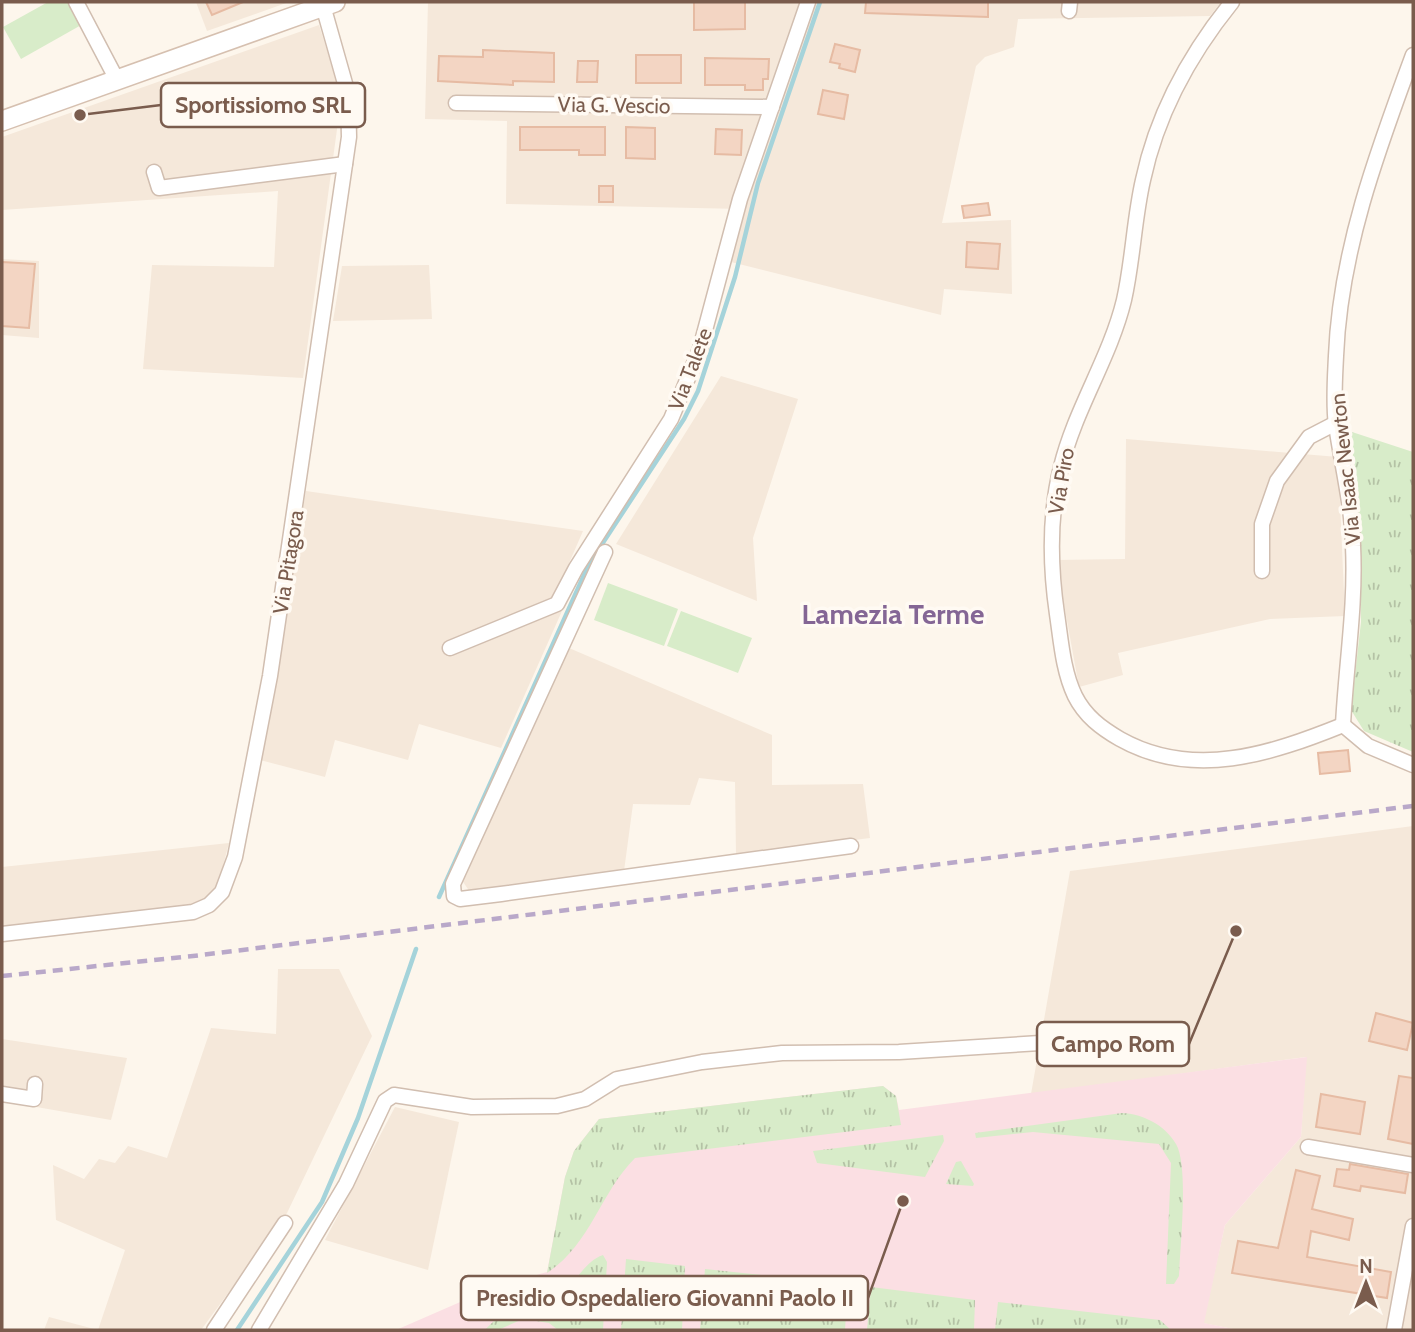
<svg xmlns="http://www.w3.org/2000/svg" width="1415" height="1332" font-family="Cabin,sans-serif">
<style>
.residential{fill:#f5e8da}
.medical{fill:#fbdfe3}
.grass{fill:url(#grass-tufts)}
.pitch{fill:#d8ecc9}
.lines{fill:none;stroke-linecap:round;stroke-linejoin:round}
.stream{stroke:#a5d3da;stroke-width:4.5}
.building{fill:#f3d5c3;stroke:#e6bba3;stroke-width:2}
.minor-casing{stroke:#d1beb0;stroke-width:17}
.secondary-casing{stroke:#d6c0b0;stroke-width:22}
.minor{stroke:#fff;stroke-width:14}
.secondary{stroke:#fff;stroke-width:19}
.rail{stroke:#b9a8c9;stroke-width:4.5;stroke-dasharray:10 7;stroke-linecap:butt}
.labels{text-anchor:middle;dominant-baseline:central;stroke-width:7;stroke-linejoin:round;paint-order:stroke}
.street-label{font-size:21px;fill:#7a5c4d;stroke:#fffaf3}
.district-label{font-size:28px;font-weight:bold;fill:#846695;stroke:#fffaf3}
.leader{fill:none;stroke:#7a5c4d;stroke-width:2.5}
.callout-dot{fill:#7a5c4d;stroke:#fffaf3;stroke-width:2.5}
.callout{fill:#fffaf3;stroke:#7a5c4d;stroke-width:2.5}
.callout-label{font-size:23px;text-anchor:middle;font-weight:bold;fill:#7a5c4d}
</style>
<defs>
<pattern id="grass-tufts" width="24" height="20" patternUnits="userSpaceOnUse" patternTransform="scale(1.75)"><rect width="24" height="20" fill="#d8ecc9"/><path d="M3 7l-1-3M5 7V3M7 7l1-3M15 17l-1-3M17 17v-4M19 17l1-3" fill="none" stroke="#b4c2a5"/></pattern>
</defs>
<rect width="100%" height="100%" fill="#fdf6ec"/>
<!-- residential -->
<g class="residential">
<polygon points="196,2 289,2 207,31"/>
<polygon points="428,2 1221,2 1210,16 1018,19 1014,47 985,57 976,66 942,223 1011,220 1012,294 944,289 941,315 731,262 742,209 506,204 507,121 425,119"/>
<polygon points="319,25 338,85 338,122 303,378 143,369 152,265 274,267 278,191 2,210 2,137"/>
<polygon points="2,259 39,261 39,338 2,335"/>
<polygon points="429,265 432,319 333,321 342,266"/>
<polygon points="721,376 798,399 753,538 757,601 616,544"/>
<polygon points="1126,439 1338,457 1345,616 1270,619 1118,653 1123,675 1079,687 1056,560 1125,559"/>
<polygon points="306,491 583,531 553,600 562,611 501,748 419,724 408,760 335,740 325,777 260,760"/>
<polygon points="569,648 772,735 772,785 863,784 870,838 736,855 735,782 699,778 690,805 633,804 624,871 470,892 461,879"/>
<polygon points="1413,826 1413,1330 1238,1330 1203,1323 1225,1225 1301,1137 1306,1057 1031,1094 1070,871"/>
<polygon points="229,843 217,888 199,903 2,928 2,867"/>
<polygon points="278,969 339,969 372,1036 287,1213 201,1330 44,1330 49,1317 98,1330 125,1250 56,1220 53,1165 84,1179 99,1159 115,1163 128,1146 167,1158 211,1028 276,1034"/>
<polygon points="2,1039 127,1058 111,1120 2,1101"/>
<polygon points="395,1107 459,1122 428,1270 325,1240"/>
</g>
<!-- medical -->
<polygon class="medical" points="1307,1057 1301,1137 1225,1225 1204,1323 1238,1330 396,1330 497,1286 547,1272 565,1177 574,1151 599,1119 883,1086 896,1096 899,1110"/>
<!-- grass -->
<g class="grass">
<polygon points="1349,431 1413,452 1413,752 1364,731 1351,710 1361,622 1358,485"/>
<path d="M883,1086L896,1096L901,1125L635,1158C600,1193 591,1244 547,1273L565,1177L574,1151L599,1119Z"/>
<path d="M1122,1113C1143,1114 1165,1125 1176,1144C1189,1166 1180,1247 1179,1276L1174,1284H1166L1171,1163L1159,1144L1033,1132L976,1138L975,1133Z"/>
<polygon points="943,1135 944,1141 925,1177 817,1163 813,1151"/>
<polygon points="961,1161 974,1184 973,1186 946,1184 956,1162"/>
<path d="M603,1255L607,1262L603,1330H558L549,1323L523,1319L498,1330H485C506,1305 536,1308 562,1291C578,1281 585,1261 603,1255Z"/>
<polygon points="626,1259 685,1266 682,1330 621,1330"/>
<polygon points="705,1269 848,1284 845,1330 700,1330"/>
<polygon points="871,1287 975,1300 974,1330 867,1330"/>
<polygon points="998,1302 1160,1320 1171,1330 995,1330"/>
</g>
<!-- pitch -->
<g class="pitch">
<polygon points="48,2 70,2 83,24 21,59 3,27"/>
<polygon points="608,583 678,609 664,646 594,620"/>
<polygon points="681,611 752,638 738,673 667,646"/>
</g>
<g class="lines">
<!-- stream -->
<g class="stream">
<polyline points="439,897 589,564 684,419 698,391 735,277 758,183 820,2"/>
<polyline points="237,1330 322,1202 358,1118 416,949"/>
</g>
</g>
<!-- building -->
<g class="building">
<polygon points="206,2 243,2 212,15"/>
<polygon points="694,2 745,2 745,29 694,30"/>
<polygon points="866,2 988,2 988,17 865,13"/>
<polygon points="835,44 860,50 855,72 839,68 840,64 830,62"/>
<polygon points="483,50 554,53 554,82 513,81 513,85 438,81 439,56 483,57"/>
<rect x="636" y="55" width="45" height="28"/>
<polygon points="705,58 769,59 768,79 763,79 763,90 745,90 745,85 705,85"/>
<polygon points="578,61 598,61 597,82 577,82"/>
<polygon points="823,90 848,95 844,119 818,114"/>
<polygon points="520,127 605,127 605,155 579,155 579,150 520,150"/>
<polygon points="626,127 655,128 655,159 626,158"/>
<polygon points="716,129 742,130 741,155 715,154"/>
<rect x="599" y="186" width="14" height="16"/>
<polygon points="988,203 990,215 964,218 962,206"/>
<polygon points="967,242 1000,244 998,269 966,267"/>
<polygon points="2,262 35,264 29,328 2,326"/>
<polygon points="1348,750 1350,771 1320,774 1318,753"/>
<polygon points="1376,1013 1413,1023 1407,1050 1369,1041"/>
<polygon points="1399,1076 1413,1078 1413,1144 1388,1139"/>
<polygon points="1321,1094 1365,1102 1360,1134 1316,1127"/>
<polygon points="1350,1164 1408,1174 1405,1193 1361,1186 1360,1191 1334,1186 1337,1169 1349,1170"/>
<polygon points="1296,1170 1320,1176 1312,1209 1353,1219 1349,1240 1311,1231 1307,1257 1391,1272 1387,1298 1232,1273 1238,1241 1278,1248"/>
</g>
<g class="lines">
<!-- minor casing -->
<g class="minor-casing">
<g id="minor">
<polyline points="76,2 117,80"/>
<path d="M1232,2C1190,54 1157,114 1143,180C1134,219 1133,260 1124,300C1110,358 1075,409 1061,467C1049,515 1050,566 1057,614C1061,641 1063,671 1075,696C1085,716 1101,728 1120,739C1193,780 1271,754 1343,725"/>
<polyline points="1069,11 1070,2"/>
<polyline points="456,103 772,107"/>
<polyline points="154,172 159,188 345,164"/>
<polyline points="605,552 453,884 454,896 460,899 501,894 851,846"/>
<polyline points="1262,571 1262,524 1277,481 1309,437 1336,423"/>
<polyline points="450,648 557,604 576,568 671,419 700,349 740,199 808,2"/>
<path d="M1343,725C1346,665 1356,606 1353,546C1352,505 1342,466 1336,425C1333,404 1335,378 1336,356C1340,252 1377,152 1413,55"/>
<polyline points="1343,725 1368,746 1413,765"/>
<polyline points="2,934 193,912 209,905 222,892 235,857 270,676 349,137 348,94 322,2"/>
<polyline points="2,1094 34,1099 35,1084"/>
<polyline points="1308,1147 1413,1165"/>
<polyline points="214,1330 285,1223"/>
<polyline points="259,1330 346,1184 385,1101 394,1095 472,1107 557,1106 585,1099 617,1079 702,1062 782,1053 899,1052 1040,1043"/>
<polyline points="1394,1330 1413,1226"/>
</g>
</g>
<!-- secondary casing -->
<g class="secondary-casing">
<polyline id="secondary" points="2,121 335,2"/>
</g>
<!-- minor -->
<use href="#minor" class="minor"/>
<!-- secondary -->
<use href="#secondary" class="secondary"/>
<!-- rail -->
<polyline class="rail" points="2,976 193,956 1413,806"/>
</g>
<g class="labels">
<!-- street labels -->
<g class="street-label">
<text transform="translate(614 105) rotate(1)">Via G. Vescio</text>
<text transform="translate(690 369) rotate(-69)">Via Talete</text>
<text transform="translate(1345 469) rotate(-96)">Via Isaac Newton</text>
<text transform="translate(1061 481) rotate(-80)">Via Piro</text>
<text transform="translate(288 562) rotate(-81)">Via Pitagora</text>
</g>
<!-- district labels -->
<g class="district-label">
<text x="893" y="614">Lamezia Terme</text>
</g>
</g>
<!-- callouts -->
<path class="leader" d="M80 115L161 105M1236 931L1189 1044M903 1201L868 1298"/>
<g class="callout-dot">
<circle cx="80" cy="115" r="7"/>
<circle cx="1236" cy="931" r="7"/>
<circle cx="903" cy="1201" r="7"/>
</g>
<g class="callout">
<rect x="161" y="83" width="204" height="44" rx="7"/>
<rect x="1037" y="1022" width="152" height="44" rx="7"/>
<rect x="461" y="1276" width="407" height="44" rx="7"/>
</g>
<g class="callout-label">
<text x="263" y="113">Sportissiomo SRL</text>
<text x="1113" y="1052">Campo Rom</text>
<text x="665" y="1306">Presidio Ospedaliero Giovanni Paolo II</text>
</g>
<!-- border -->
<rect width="1415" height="1332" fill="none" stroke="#7a5c4d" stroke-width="7"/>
<!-- north arrow -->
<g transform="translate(1366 1283)" stroke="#fffaf3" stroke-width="5" paint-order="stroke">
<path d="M0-5L12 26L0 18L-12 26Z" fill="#7a5c4d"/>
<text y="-10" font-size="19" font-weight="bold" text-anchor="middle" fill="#7a5c4d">N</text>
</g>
</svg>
